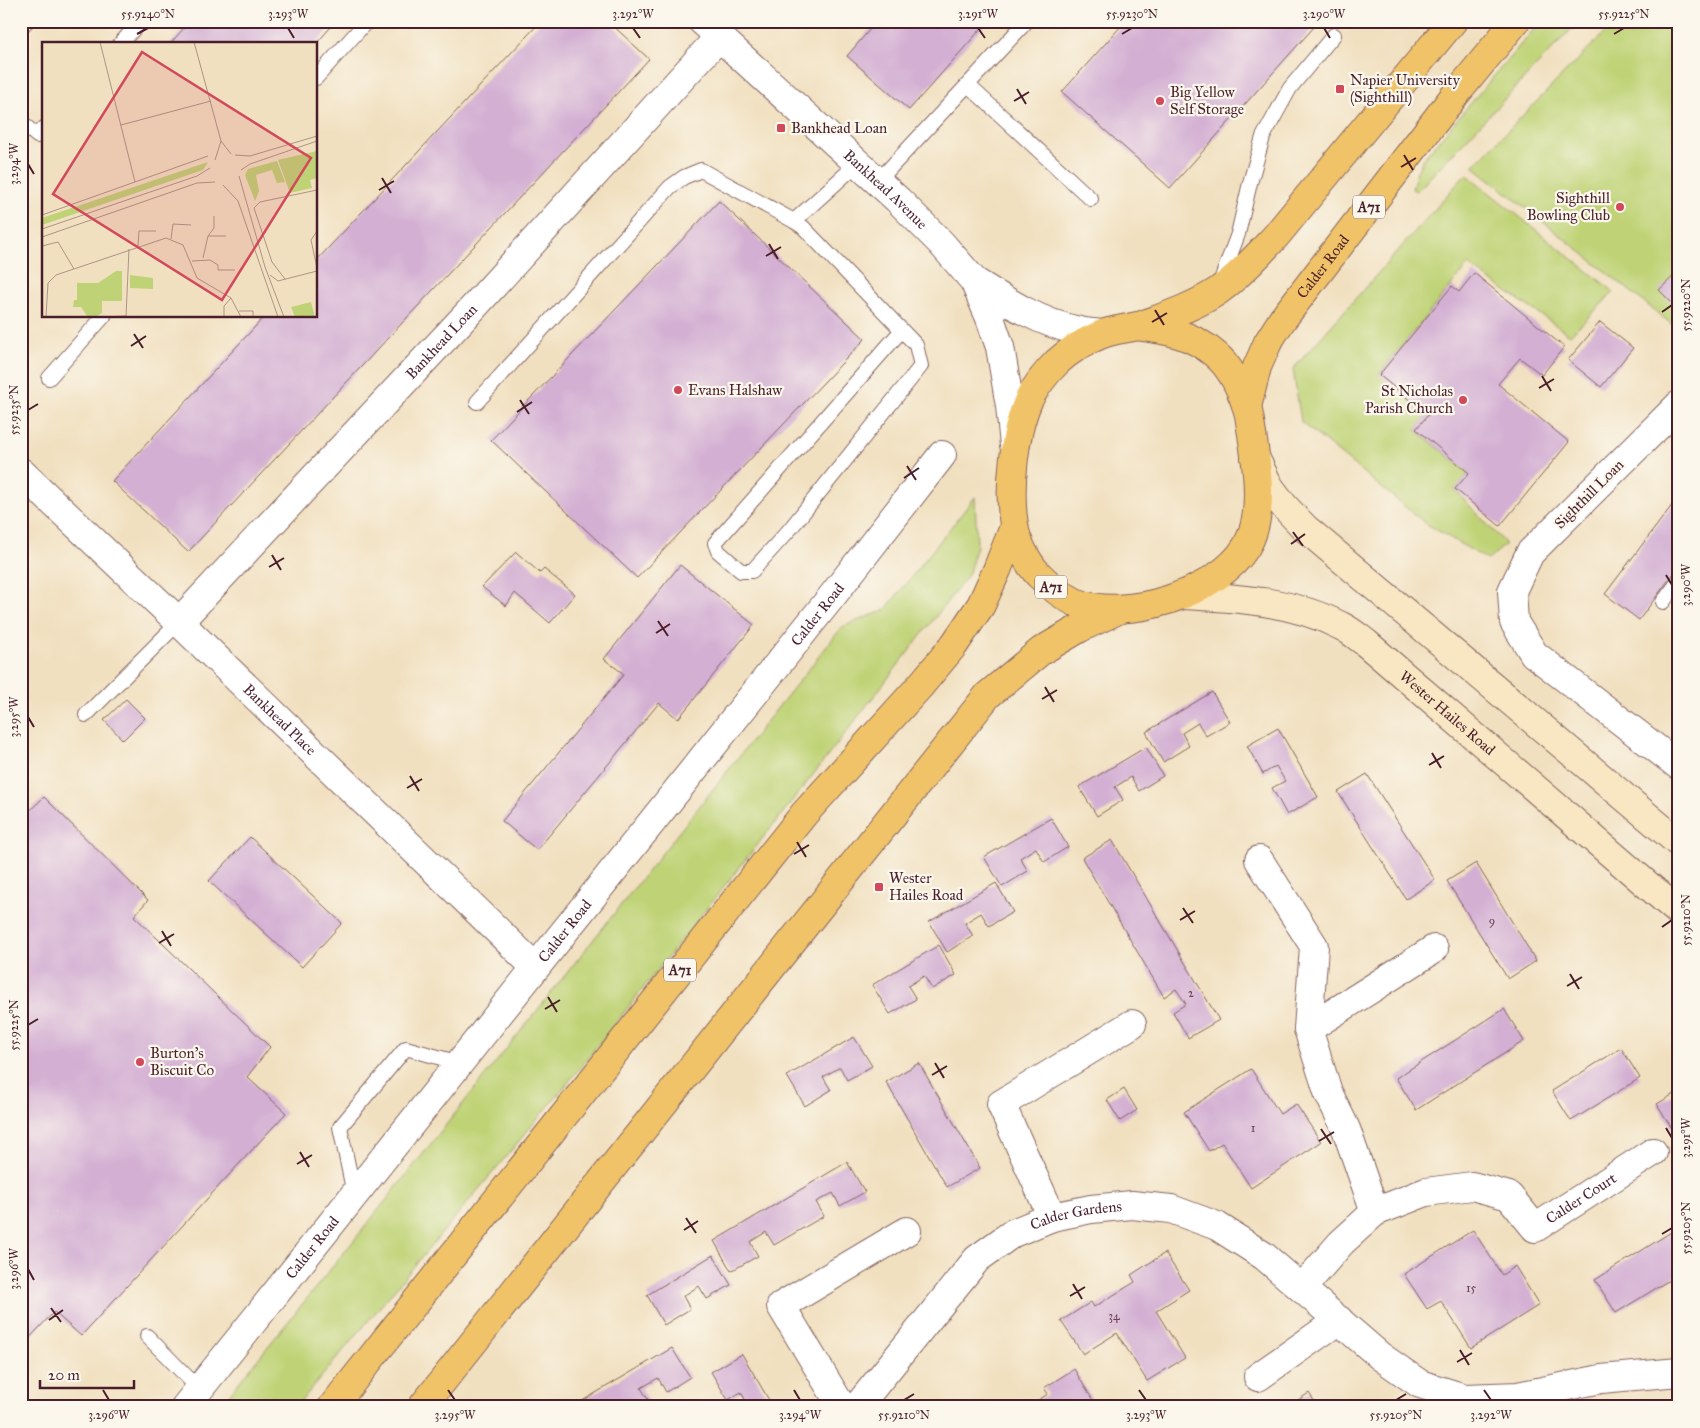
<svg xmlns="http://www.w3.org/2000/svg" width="1700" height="1428" font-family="'IM FELL Great Primer',serif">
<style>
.green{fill:#bfd376;stroke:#847950}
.building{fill:#d3afd3}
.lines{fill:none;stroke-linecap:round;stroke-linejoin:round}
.service-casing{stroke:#84635f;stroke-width:16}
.minor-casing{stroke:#84635f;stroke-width:30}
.tertiary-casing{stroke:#84635f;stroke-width:30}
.secondary-casing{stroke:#84635f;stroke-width:30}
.primary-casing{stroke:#84635f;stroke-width:30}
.service{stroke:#fff;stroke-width:14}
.minor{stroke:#fff;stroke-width:28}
.tertiary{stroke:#fff;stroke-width:28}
.secondary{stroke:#f9e7c3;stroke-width:28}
.primary{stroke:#f1c369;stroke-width:28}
.ticks{fill:none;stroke:#4a1f2b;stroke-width:2}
.poi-dot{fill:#d1495b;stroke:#fbf7ec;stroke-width:2}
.labels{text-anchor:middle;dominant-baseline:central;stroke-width:4.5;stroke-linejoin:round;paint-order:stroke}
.number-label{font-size:12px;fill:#6c4355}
.shield{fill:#fbf7ec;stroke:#7f6065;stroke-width:1}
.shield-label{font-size:14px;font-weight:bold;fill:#4a1f2b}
.poi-label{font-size:15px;fill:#4a1f2b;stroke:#fbf7ec;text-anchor:start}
.street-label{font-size:15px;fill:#4a1f2b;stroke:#fbf7ec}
.inset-road{fill:none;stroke:#ae9384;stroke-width:1}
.view{fill:#d1495b;fill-opacity:0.15;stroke:#d1495b;stroke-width:2.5}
.inset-edge{fill:none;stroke:#4a1f2b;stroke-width:2.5}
.neatline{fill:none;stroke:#4a1f2b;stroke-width:2}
.ticks-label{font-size:12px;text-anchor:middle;fill:#4a1f2b}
</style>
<rect width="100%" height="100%" fill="#fbf7ec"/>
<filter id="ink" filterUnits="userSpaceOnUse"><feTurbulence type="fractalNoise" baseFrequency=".02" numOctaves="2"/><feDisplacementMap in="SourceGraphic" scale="10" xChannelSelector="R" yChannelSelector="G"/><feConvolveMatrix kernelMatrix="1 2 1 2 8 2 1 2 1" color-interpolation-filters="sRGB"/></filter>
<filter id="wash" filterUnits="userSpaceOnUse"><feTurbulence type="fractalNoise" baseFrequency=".0096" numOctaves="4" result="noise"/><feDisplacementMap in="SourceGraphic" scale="20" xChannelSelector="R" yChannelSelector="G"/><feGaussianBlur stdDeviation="1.12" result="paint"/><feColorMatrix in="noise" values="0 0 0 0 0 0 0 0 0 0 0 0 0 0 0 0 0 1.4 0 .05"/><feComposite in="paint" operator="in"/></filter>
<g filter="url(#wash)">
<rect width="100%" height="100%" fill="#f1e0c0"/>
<!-- green -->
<g class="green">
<polygon points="1541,21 1579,21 1417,191 1412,189 1416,174 1423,159"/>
<polygon points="1616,21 1679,21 1679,330 1473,166"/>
<polygon points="1466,174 1614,292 1570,335 1468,265 1379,374 1428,415 1416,430 1469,473 1455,490 1506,544 1488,560 1425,523 1301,422 1293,369"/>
<polygon points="975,497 977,546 968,575 816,771 567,1084 296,1407 219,1407 368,1223 842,627 885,610"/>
</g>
<g id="blocks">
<!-- building -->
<g class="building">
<polygon points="190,21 336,21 316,44 170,44"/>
<polygon points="541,21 608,21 649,59 188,552 112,481 265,316 316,316 316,261"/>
<polygon points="877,21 988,21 909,110 847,56"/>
<polygon points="1117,21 1308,21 1314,27 1170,188 1062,92 1122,25"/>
<polygon points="719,201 865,339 637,578 491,440"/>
<polygon points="1679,271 1679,310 1659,290"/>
<polygon points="1474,273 1564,347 1542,375 1520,358 1498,384 1569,442 1500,526 1455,489 1469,473 1416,429 1428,415 1379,375 1452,286 1459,292"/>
<polygon points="1600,322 1633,348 1601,387 1568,360"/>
<polygon points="1679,496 1679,566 1639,620 1605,594"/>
<polygon points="516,552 540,573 544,569 575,594 550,623 515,593 506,606 482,587"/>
<polygon points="680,565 754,625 678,719 659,703 537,850 502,821 624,674 604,659"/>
<polygon points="1212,692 1230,722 1206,736 1198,723 1182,733 1189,746 1163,762 1146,732"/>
<polygon points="126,699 145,718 123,740 104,720"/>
<polygon points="1278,728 1318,797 1287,815 1272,788 1285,781 1276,766 1263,774 1247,746"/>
<polygon points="1146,747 1163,776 1139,791 1131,777 1115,787 1123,800 1097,816 1079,787"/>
<polygon points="1367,774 1435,880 1406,899 1338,792"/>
<polygon points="44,797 148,900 134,916 270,1047 247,1077 286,1113 81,1336 54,1312 21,1347 21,819"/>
<polygon points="1051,818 1068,847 1044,862 1036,848 1020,858 1028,871 1002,887 984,857"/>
<polygon points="250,837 342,923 302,967 209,881"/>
<polygon points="1112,840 1219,1020 1188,1038 1173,1012 1186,1004 1176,989 1164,997 1082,858"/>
<polygon points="1476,863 1536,961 1508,979 1447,881"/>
<polygon points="996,883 1013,912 989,926 981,913 965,923 973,936 947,952 929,922"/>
<polygon points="939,945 956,975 932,989 924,976 908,986 916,999 890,1014 872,985"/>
<polygon points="1504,1009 1524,1041 1416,1110 1396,1078"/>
<polygon points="854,1037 872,1066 847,1080 840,1067 823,1077 831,1090 805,1106 787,1076"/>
<polygon points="1621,1048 1640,1078 1571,1121 1552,1091"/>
<polygon points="919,1063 980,1168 947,1187 886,1082"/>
<polygon points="1251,1069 1280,1114 1296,1104 1321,1142 1251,1188 1222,1143 1209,1151 1184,1112"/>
<polygon points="1124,1089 1137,1110 1120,1121 1107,1100"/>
<polygon points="1679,1091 1679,1140 1657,1104"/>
<polygon points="847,1162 865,1192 840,1206 833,1193 816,1202 824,1216 774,1245 766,1232 750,1242 758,1256 731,1271 714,1241"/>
<polygon points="1679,1227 1679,1274 1616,1313 1595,1280"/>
<polygon points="1473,1230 1502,1275 1515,1266 1539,1305 1471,1348 1441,1301 1427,1309 1404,1274"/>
<polygon points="1165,1253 1189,1290 1156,1311 1185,1358 1147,1381 1117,1333 1083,1354 1061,1321 1091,1302 1094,1307 1135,1282 1131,1275"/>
<polygon points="713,1255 731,1285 707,1299 699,1286 683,1296 690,1309 664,1325 647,1295"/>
<polygon points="672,1348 690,1377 666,1392 658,1378 641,1388 649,1401 640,1407 572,1407"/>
<polygon points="742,1354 773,1407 749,1407 741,1392 728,1400 711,1372"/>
<polygon points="1074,1369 1097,1407 1027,1407 1048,1394 1044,1388"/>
<polygon points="1309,1393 1318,1407 1287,1407"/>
</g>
</g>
</g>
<g filter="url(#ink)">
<use href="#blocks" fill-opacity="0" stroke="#84635f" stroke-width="1"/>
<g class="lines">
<!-- service casing -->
<g class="service-casing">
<g id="service">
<polyline points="21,27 27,21"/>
<polyline points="120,44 141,21"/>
<polyline points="316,78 367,21"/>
<polyline points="968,85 1091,199"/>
<polyline points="21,122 37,136 44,128"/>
<polyline points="858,163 794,221 803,227 916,345 921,366 790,529 752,571 741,571 718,551 715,543 901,331"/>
<polyline points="878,181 1027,21"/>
<polyline points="1220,283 1238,234 1250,183 1263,137 1290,88 1334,35"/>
<polyline points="49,378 104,316"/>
<polyline points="477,402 670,187 684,177 701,170 794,221"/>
<polyline points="1663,602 1679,581"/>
<polyline points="86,715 179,622"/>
<polyline points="354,1194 340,1127 406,1048 459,1063"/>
<polyline points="147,1336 199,1389"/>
</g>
</g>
<!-- minor casing -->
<g class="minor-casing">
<g id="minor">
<polyline points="1679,405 1530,553 1512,591 1514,622 1534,654 1679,766"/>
<path id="s1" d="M21,472L179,622L535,967"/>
<path id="s2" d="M179,622L473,308L719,37"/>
<polyline points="1259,860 1314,946 1308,1029 1328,1092 1346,1129 1375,1212"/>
<polyline points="1308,1029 1434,949"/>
<polyline points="1052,1217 1001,1104 1132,1024"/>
<path id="s3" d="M1302,1288L1341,1243L1375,1212L1426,1192L1472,1186L1509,1196L1535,1228L1653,1152"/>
<polyline points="1258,1377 1339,1320"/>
<path id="s4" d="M185,1407L833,595L942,455"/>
<polyline points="842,1407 781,1306 907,1231"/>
<path id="s5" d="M857,1407L977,1259L1013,1233L1052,1217L1091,1209L1132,1205L1171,1209L1217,1226L1264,1256L1380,1356L1420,1384L1465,1398L1518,1396L1601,1379L1679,1372"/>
</g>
</g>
<!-- tertiary casing -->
<g class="tertiary-casing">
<g id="tertiary">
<path id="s6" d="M702,21L898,200L941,243L974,281L990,318L1000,347L1010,406L1014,445"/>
<path d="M974,281C1006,301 1038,322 1075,330C1083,332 1093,333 1102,334"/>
</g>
</g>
<!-- secondary casing -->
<g class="secondary-casing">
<g id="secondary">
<polyline points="1255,457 1269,486 1284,506 1305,528 1679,843"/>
<path id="s7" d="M1181,595C1235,598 1291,600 1341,626C1350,630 1358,637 1366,643L1679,912"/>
</g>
</g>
<!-- primary casing -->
<g class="primary-casing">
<g id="primary">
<path d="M1137,326C1168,330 1192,334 1216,355C1230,367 1240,387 1246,405C1250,414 1250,425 1252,434C1257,468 1265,516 1246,547C1218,593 1125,623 1075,602C1060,595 1049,585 1038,574C1027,562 1016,541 1014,525C1008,489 1014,432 1029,399C1036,386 1047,372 1057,362C1069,351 1086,341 1100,335C1111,330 1126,329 1137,326Z"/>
<path d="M1139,326C1166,316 1194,307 1218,291C1239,276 1257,256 1275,237L1453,21"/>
<path id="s8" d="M1247,407L1257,367L1268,342L1282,320L1455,95L1516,21"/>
<polyline points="332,1407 804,814 920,686 954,645 981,605 997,570 1014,527"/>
<polyline points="422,1407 988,695 1041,651 1080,628 1118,610"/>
</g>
</g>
<!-- service -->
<use href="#service" class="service"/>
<!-- minor -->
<use href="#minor" class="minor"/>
<!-- tertiary -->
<use href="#tertiary" class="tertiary"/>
<!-- secondary -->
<use href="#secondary" class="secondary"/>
<!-- primary -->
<use href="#primary" class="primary"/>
</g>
</g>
<!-- ticks -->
<path class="ticks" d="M288,28L294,38M633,28L640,38M978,28L985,38M1324,28L1330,38M137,34L148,28M1122,34L1132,28M1614,34L1624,28M1017,89L1026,104M1014,101L1029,92M1404,155L1413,170M28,164L34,174M1401,167L1416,158M382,178L391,193M379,190L394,181M769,244L778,259M766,256L781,247M1155,310L1164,325M1662,312L1672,305M1152,322L1167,313M134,334L143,348M131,346L146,336M1542,376L1551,391M1539,388L1554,379M520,400L529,414M28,410L38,404M517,412L532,402M907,466L916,480M904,478L919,468M1293,532L1303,546M1291,544L1305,534M272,555L281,570M269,567L284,558M1666,575L1672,585M658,621L668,636M656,633L670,624M1045,687L1054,702M1042,699L1057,690M28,717L34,727M1432,753L1441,768M1429,765L1444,756M410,776L419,791M407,788L422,779M797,842L806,857M794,854L809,845M1183,908L1193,923M1180,920L1195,911M1662,927L1672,920M162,931L171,946M159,943L174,934M1570,974L1579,989M1567,986L1582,977M548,997L557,1012M545,1009L560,1000M28,1025L38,1019M935,1063L944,1078M932,1075L947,1066M1666,1128L1672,1138M1321,1129L1331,1144M1319,1141L1334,1132M300,1152L309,1167M297,1164L312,1155M686,1218L696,1233M684,1230L698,1221M1662,1234L1672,1228M28,1269L34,1280M1073,1284L1082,1299M1070,1296L1085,1287M51,1308L61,1322M49,1320L63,1310M1460,1350L1469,1365M1457,1362L1472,1353M103,1390L109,1400M448,1390L455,1400M794,1390L800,1400M1139,1390L1146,1400M1484,1390L1491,1400M904,1400L914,1394M1396,1400L1406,1394"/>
<!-- markers -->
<g class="poi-dot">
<rect x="1335" y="84" width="10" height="10" rx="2.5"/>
<circle cx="1160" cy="101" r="5"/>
<rect x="776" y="123" width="10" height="10" rx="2.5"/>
<circle cx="1620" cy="207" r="5"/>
<circle cx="678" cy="390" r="5"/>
<circle cx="1463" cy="400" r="5"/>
<rect x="874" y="882" width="10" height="10" rx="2.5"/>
<circle cx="140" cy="1062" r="5"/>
</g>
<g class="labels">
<!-- number labels -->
<g class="number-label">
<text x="1492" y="921">9</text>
<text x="1191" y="993">2</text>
<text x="1253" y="1128">1</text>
<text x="1471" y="1288">15</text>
<text x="1114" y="1316">34</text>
</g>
<!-- shield labels -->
<g class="shield">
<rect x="1353" y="195.5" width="32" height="23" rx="4"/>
<rect x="1035" y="575.5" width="32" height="23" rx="4"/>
<rect x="664" y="958.5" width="32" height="23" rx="4"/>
</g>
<g class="shield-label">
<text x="1369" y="207">A71</text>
<text x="1051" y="587">A71</text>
<text x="680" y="970">A71</text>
</g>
<!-- poi labels -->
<g class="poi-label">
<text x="1350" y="80">Napier University<tspan x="1350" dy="17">(Sighthill)</tspan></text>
<text x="1170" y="92">Big Yellow<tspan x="1170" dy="17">Self Storage</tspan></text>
<text x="791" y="128">Bankhead Loan</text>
<text x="1610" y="198" text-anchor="end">Sighthill<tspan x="1610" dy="17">Bowling Club</tspan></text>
<text x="688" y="390">Evans Halshaw</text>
<text x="1453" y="391" text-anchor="end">St Nicholas<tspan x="1453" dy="17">Parish Church</tspan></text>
<text x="889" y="878">Wester<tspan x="889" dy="17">Hailes Road</tspan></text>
<text x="150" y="1053">Burton's<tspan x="150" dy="17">Biscuit Co</tspan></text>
</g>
<!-- street labels -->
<g class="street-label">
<text stroke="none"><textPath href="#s6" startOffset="249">Bankhead Avenue</textPath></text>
<text stroke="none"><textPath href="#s8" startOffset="162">Calder Road</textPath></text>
<text stroke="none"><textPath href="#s2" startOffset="384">Bankhead Loan</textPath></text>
<text transform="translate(1589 494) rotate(-45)">Sighthill Loan</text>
<text stroke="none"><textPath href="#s4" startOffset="1014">Calder Road</textPath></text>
<text stroke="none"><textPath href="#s7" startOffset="302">Wester Hailes Road</textPath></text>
<text stroke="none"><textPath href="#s1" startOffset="358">Bankhead Place</textPath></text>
<text stroke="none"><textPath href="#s4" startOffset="609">Calder Road</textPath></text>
<text stroke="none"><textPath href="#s3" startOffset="341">Calder Court</textPath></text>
<text stroke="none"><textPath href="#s5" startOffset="301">Calder Gardens</textPath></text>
<text stroke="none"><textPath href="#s4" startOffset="204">Calder Road</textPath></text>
</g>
</g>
<!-- overview -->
<g transform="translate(42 42)">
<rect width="275" height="275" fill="#f1e0c0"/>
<path d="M275,109V136L268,138L270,146L248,151L236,118ZM235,119L243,140L235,141L230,128L214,133L217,149L213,159L203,133L206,127ZM166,120L161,128L0,183V176ZM74,229H80V259H60V271L55,274H45L39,265H31L32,258H35V241H56ZM88,233L111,236V247L88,246ZM269,260L273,275H253L249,265Z" fill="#bfd376"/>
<path class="inset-road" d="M58,0L93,140M152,0L179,99L189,112M79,83L169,59M193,113L208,114L275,94M173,118L179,99M199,128L208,122L275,99M197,134L223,225L242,275M181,143L196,159L236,275M0,173L166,114M0,187L155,134L168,126M275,189L269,198L275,226M166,194H184M0,195L155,141L173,140M129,197L131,182L149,183M0,204L16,200L32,227M96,204L97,189H114M161,216L166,194L172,186V174M150,219L168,218L176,223V228H193M228,233L236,239L275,229M243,237L230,220L212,166L218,160L275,148M197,269H211V275M4,275L6,241L14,233L124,196L141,203L155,236L189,256L199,275M60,275L84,274M84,275L87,207M182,275V264L189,256"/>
<path class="view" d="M100,10L269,116L180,258L11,152Z"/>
<rect width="275" height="275" class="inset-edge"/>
</g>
<!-- margin -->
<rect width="1700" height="1428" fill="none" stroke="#fbf7ec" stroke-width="55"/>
<!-- scale -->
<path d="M40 1380v8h94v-8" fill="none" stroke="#4a1f2b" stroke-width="2.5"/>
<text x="48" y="1380" font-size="15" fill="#4a1f2b" stroke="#fbf7ec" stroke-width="4" paint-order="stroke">20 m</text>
<rect x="28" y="28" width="1644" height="1372" class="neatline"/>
<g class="ticks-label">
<text x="148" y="18">55.9240°N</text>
<text x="288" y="18">3.293°W</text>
<text x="633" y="18">3.292°W</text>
<text x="978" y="18">3.291°W</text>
<text x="1132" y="18">55.9230°N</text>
<text x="1324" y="18">3.290°W</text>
<text x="1624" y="18">55.9225°N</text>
<text transform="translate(14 164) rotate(-90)" y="4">3.294°W</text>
<text transform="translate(1686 305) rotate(-90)" y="4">55.9220°N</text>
<text transform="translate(14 410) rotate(-90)" y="4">55.9235°N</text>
<text transform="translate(1686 585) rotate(-90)" y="4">3.290°W</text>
<text transform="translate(14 717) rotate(-90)" y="4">3.295°W</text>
<text transform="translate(1686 920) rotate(-90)" y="4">55.9210°N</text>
<text transform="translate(14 1025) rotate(-90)" y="4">55.9225°N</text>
<text transform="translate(1686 1138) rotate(-90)" y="4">3.291°W</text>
<text transform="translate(1686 1228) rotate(-90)" y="4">55.9205°N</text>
<text transform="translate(14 1269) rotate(-90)" y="4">3.296°W</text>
<text x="109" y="1419">3.296°W</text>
<text x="455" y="1419">3.295°W</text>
<text x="800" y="1419">3.294°W</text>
<text x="904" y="1419">55.9210°N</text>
<text x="1146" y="1419">3.293°W</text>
<text x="1396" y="1419">55.9205°N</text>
<text x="1491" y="1419">3.292°W</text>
</g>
</svg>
